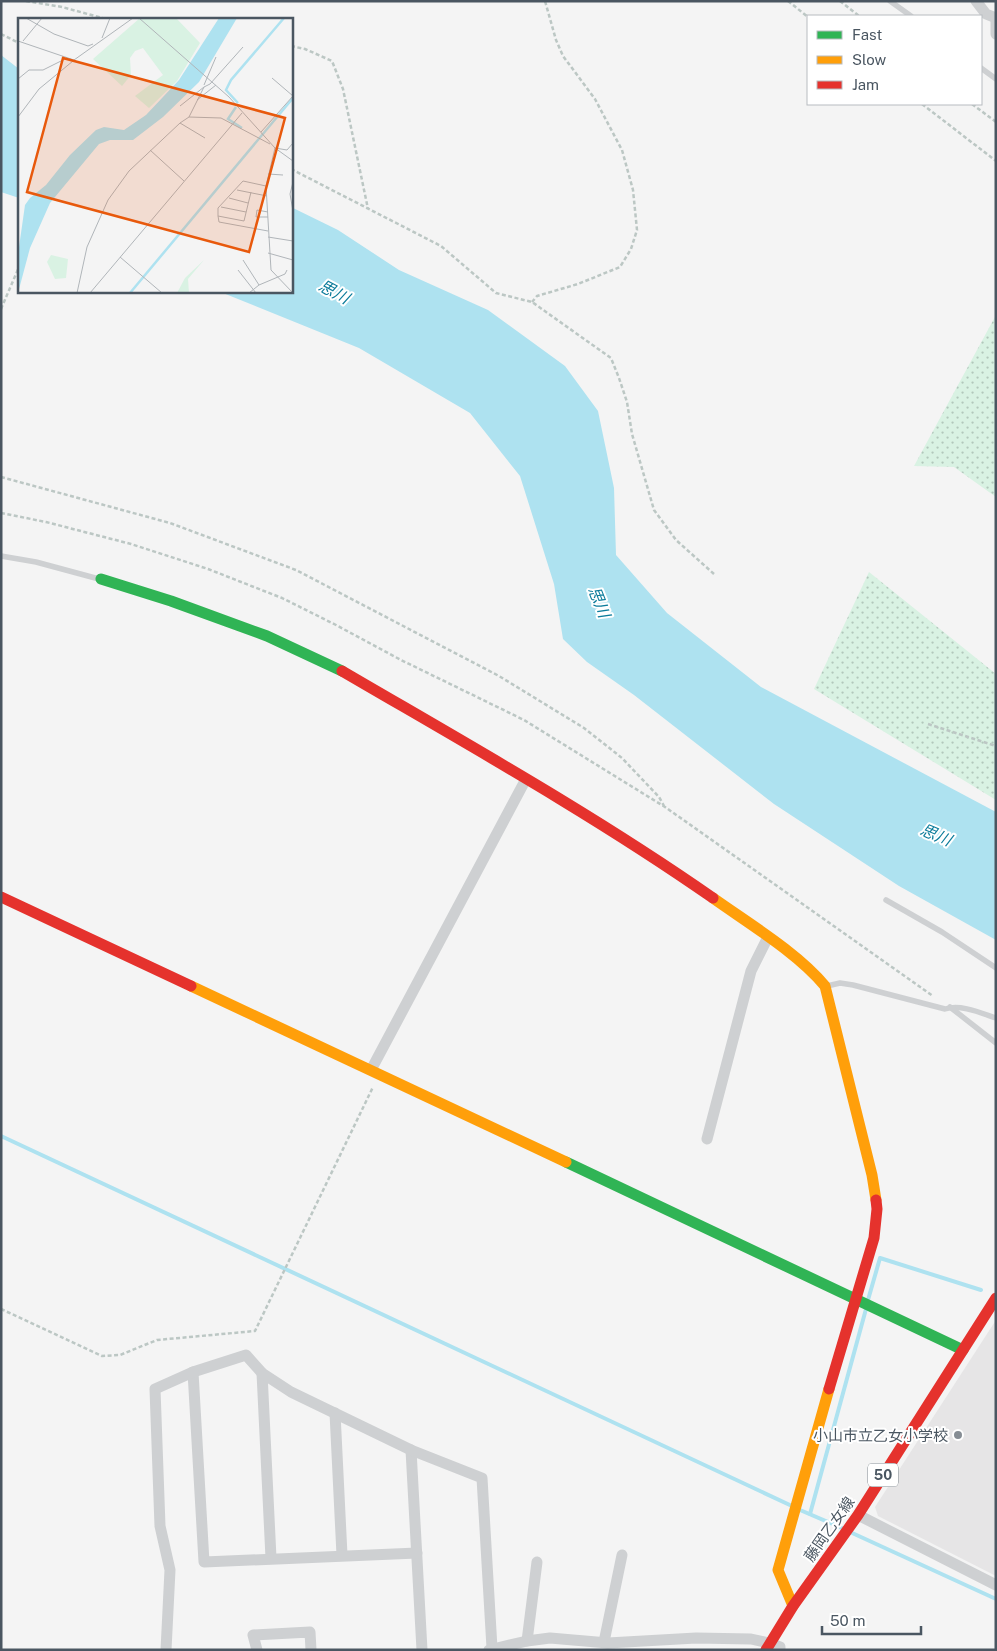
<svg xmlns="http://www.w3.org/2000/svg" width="997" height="1651" font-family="'Public Sans','Noto Sans JP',sans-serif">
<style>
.education{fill:#e6e5e6}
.grass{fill:url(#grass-dots)}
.water{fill:#aee2f0}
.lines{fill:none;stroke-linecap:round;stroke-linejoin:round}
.stream{stroke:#aee2f0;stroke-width:4}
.path{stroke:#bcc7c4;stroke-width:2.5;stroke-dasharray:4 2.5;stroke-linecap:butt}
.lane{stroke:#ced0d2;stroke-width:5.5}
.street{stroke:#ced0d2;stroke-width:11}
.fast{stroke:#30b455;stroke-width:11}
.slow{stroke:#ff9f0a;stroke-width:11}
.jam{stroke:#e5322d;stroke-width:11}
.poi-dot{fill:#868d94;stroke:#fff;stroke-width:2}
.labels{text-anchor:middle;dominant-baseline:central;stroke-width:4;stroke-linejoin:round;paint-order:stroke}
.shield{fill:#fff;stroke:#808990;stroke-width:1}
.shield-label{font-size:14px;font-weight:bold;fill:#4a5661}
.poi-label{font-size:15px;fill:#4a5661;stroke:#fff;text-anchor:end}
.street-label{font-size:15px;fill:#4a5661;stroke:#fff}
.water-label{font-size:16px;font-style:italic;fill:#0c7c9b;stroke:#fff}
.inset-river{fill:none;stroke:#aee2f0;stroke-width:2.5}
.inset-road{fill:none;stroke:#b0b5b9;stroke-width:1}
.view{fill:#e8590c;fill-opacity:0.15;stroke:#e8590c;stroke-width:2.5}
.inset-edge{fill:none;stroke:#4a5661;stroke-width:2.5}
</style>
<defs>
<pattern id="grass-dots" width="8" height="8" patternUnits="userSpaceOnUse" patternTransform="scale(1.25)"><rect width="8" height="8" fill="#d9f2e3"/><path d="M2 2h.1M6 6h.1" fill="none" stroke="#b2c7bb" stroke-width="1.8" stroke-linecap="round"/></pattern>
</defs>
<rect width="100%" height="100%" fill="#f4f4f4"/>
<!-- education -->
<polygon class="education" points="996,1320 996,1576 878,1516 875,1507"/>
<!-- grass -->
<g class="grass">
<polygon points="996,315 996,497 954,467 914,466"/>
<polygon points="869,572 996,674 996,800 814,689"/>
</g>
<!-- water -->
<g class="water">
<polygon points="1,55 19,69 19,198 1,192"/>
<polygon points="291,207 338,230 399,270 488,310 565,366 598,411 614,488 616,555 667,613 761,687 996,812 996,940 899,886 774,804 634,695 587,662 563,639 554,584 520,476 470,413 359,348 218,291 291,291"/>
</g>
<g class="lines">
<!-- stream -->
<g class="stream">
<polyline points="1,1136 792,1506"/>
<polyline points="868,1300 880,1258 981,1290"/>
<polyline points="800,1510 842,1528"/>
<polyline points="810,1514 866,1309"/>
<polyline points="850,1532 996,1599"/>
</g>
<!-- path -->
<g class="path">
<polyline points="26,1 62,7 106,19"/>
<polyline points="788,1 808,17"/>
<polyline points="840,1 859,16"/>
<polyline points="1,34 19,43"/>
<polyline points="291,46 305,49 332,61 343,89 368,209"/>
<polyline points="922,104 996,161"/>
<polyline points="972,104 996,122"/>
<polyline points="291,169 441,246 496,293 532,302 611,358 619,378 627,402 632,434 654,510 676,540 714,574"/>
<polyline points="532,302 537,296 578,284 620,267 631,249 637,230 633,190 622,150 595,99 563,56 556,40 545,1"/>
<polyline points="1,309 19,267"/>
<polyline points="1,477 170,523 296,570 499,676 584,728 622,758 659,797 664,806"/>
<polyline points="1,513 46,522 131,544 208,569 282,598 336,625 401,660 524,720 665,807 933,996"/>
<polyline points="928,724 996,746"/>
<polyline points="1,1309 102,1356 120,1355 157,1340 255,1331 373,1087"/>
</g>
<!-- lane -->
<g class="lane">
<polyline points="890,1 911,16"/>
<polyline points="981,68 996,79"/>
<polyline points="1,556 36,562 99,579"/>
<polyline points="886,900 942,932 996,968"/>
<path d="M827,986L840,983L853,985L945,1009C961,1004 981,1013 996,1018"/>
<polyline points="950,1007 996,1043"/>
</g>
<!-- street -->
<g class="street">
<polyline points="976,1 986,14 996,18"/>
<polyline points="996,19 996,34"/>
<polyline points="371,1070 526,779"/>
<polyline points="707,1139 751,971 768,937"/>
<polyline points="262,1373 271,1558"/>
<polyline points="335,1413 342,1555"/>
<polyline points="411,1450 422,1650"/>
<polyline points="858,1515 996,1585"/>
<polyline points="417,1553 204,1562 193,1372 246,1355 262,1373 291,1392 411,1450 482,1478 492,1648"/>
<polyline points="527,1641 537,1562"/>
<polyline points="604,1642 622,1555"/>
<polyline points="166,1650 170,1570 160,1526 155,1389 193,1372"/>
<polyline points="257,1650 253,1635 310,1632 311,1650"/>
<polyline points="489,1650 527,1641 550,1638 608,1643 696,1638 751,1639 769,1643 780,1647 780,1650"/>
</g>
<!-- fast -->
<g class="fast">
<polyline points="101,579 171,601 267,636 342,671"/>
<polyline points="566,1162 963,1350"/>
</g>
<!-- slow -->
<g class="slow">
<path d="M713,898C748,923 798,953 825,986L872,1175L876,1200"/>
<polyline points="191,986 566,1162"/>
<polyline points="793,1606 778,1570 829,1389"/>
</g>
<!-- jam -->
<g class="jam">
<path d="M342,671C467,744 594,815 713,898"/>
<polyline points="1,897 191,986"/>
<polyline points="829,1389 874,1238 877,1209 876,1200"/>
<polyline points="766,1650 793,1606 858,1515 996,1298"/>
</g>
</g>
<!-- markers -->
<circle class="poi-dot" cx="958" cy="1435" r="5"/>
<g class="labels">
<!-- shield labels -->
<rect class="shield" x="868" y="1463.5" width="30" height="23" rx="4"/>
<g class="shield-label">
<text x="883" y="1475">50</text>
</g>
<!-- poi labels -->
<g class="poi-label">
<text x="948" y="1435">小山市立乙女小学校</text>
</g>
<!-- street labels -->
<g class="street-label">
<text transform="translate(829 1529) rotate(-55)">藤岡乙女線</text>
</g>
<!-- water labels -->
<g class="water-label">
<text transform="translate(334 292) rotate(28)">思川</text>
<text transform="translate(599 602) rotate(68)">思川</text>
<text transform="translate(936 835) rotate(23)">思川</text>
</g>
</g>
<!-- overview -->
<g transform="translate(18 18)">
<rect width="275" height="275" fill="#f4f4f4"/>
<path d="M122,0H158L182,25L159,63L131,90L117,78L145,57L125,30L117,33L112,40L113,57L104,68L75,41Z" fill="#d9f2e3"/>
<path d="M186,242L170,261L171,275H159L167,260Z" fill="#d9f2e3"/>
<path d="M33,237L50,241L48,260L37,261L29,244Z" fill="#d9f2e3"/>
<path d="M201,0H219L181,64L145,99L115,122H92L81,126L32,185L12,230L0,275V236L7,187L12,180L28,167L52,137L78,112L86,109L106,112L128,97L161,62Z" fill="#aee2f0"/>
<path class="inset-river" d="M220,85L208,72L213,62L266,0M218,89L210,101L224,110M112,275L275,80"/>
<path class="inset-road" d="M8,0L36,16L70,28L75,26M121,0L211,79L257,130L275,143M84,20L92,0M0,23L56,42L115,0M5,23L24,0M254,60L275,78M0,61L11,52H25L47,41M186,67L198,39M186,69L192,66L225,29M179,82L198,67M162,88L186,69L171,99M0,99L21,71L55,43M162,105L187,120M243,114L275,78M132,132L166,163M250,156L265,157M275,164L272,176L275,193M219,172L249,178M233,174L226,203L200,198V190L225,163L248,168M211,180L230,185M203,189L228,194M250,194L239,192L238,199H250M200,198L201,204L250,213M250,219L275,223M250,235L275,242M102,239L144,275M225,242L241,267M220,252L238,275M59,275L69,229L90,182L111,153L162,105L171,99L203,100L252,126M72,275L224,95M231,275L241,267L267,256L269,252M275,275L253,252L248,168L257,130L269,132L275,125"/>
<path class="view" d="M45,40L267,100L231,234L9,174Z"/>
<rect width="275" height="275" class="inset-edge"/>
</g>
<!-- border -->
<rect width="997" height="1651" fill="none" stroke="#4a5661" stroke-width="5"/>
<!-- legend -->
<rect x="807" y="15" width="175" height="90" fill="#ffffff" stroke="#b7bbc0"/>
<rect x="817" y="31" width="25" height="8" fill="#30b455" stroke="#b7bbc0"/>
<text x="852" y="40" font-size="15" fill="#4a5661">Fast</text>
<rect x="817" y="56" width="25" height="8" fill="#ff9f0a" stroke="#b7bbc0"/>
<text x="852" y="65" font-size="15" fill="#4a5661">Slow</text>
<rect x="817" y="81" width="25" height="8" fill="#e5322d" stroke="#b7bbc0"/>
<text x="852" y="90" font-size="15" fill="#4a5661">Jam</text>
<!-- scale -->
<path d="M822 1626v8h99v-8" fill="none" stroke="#4a5661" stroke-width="2.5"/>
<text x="830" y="1626" font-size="15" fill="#4a5661" stroke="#ffffff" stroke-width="4" paint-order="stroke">50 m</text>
</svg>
